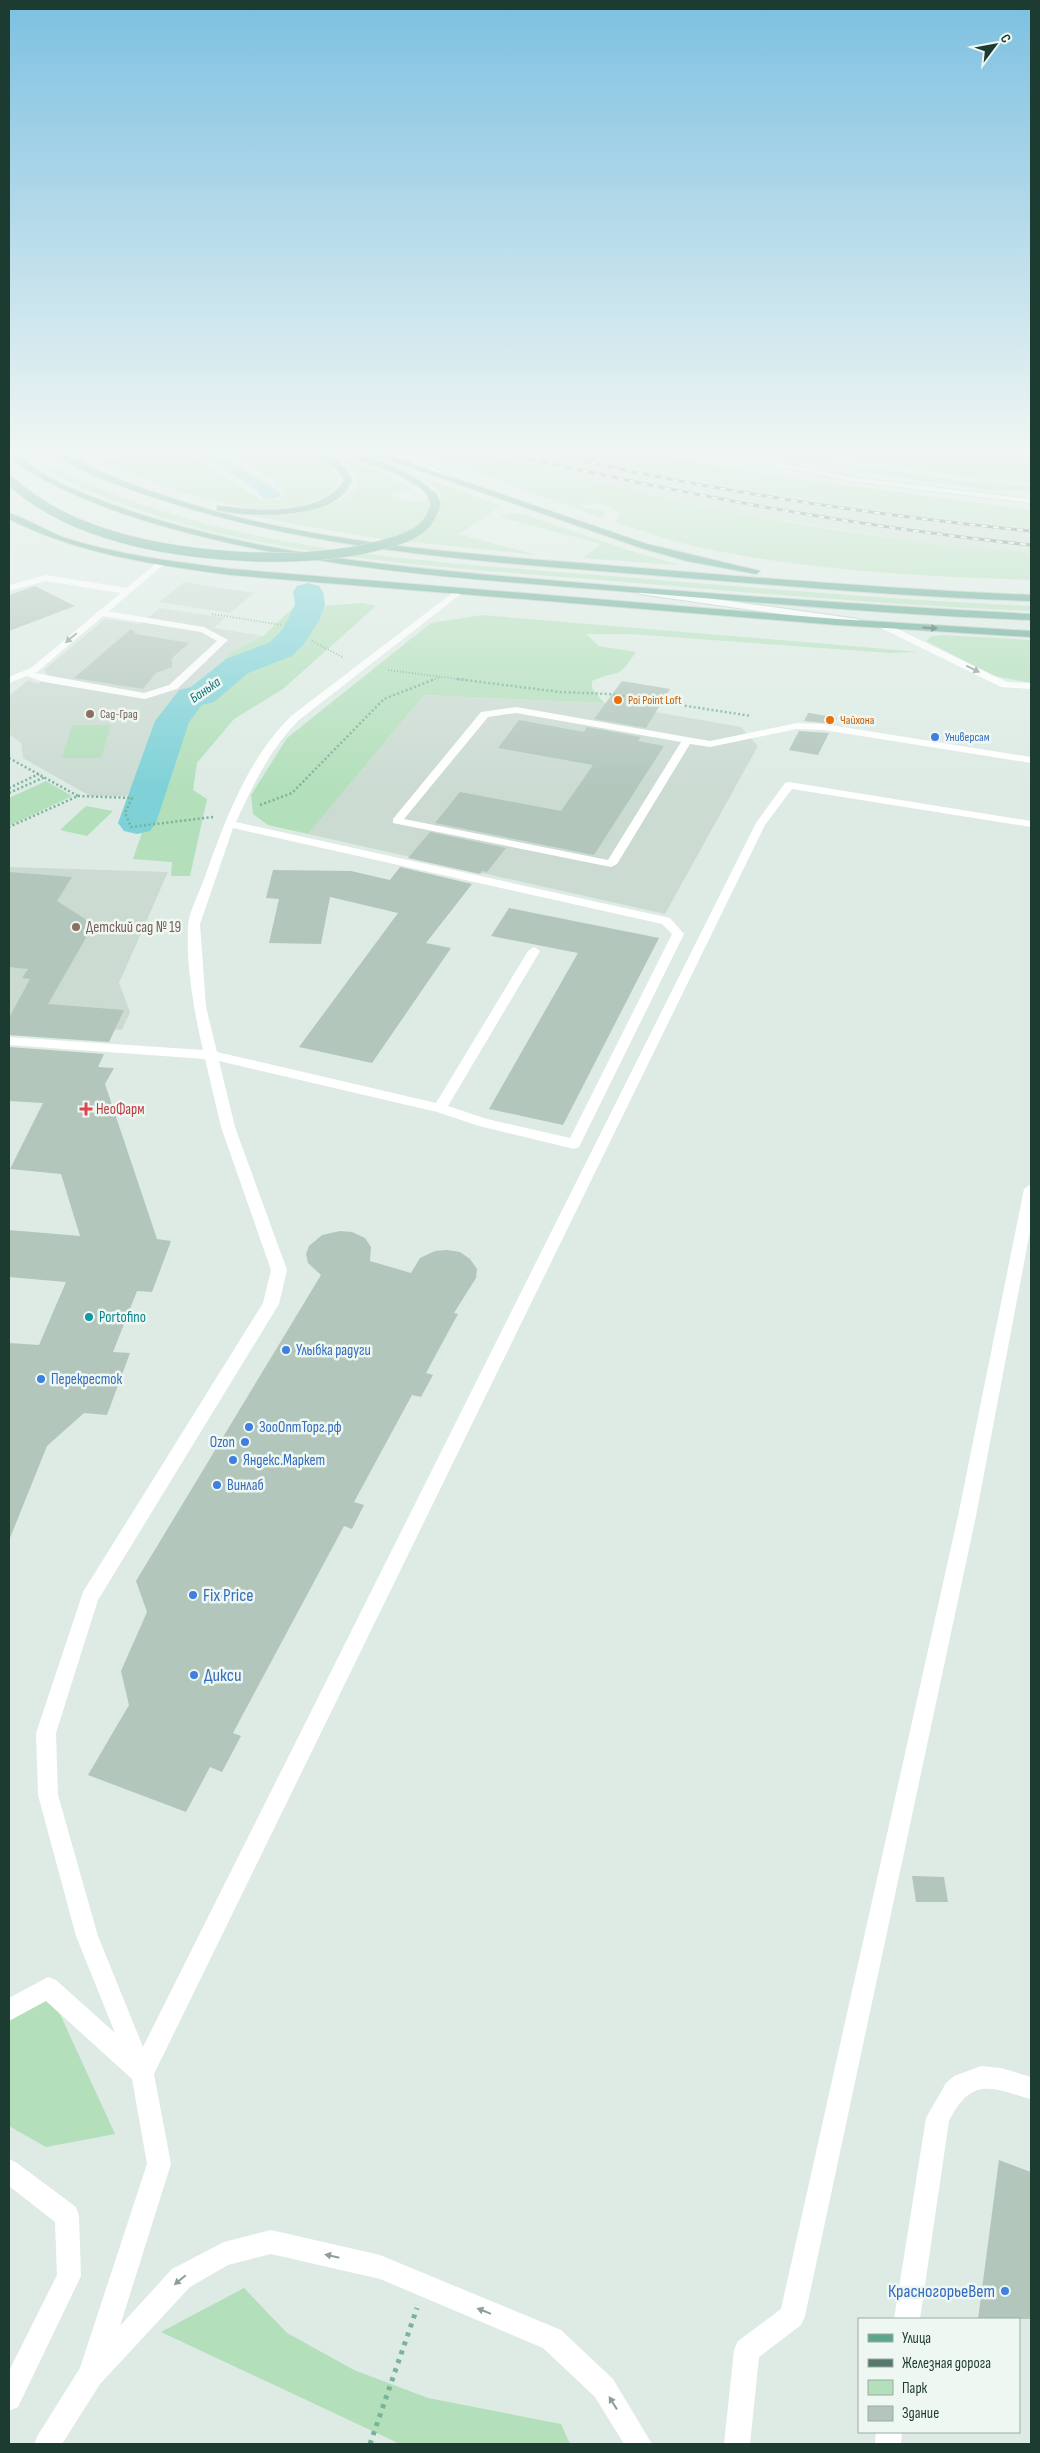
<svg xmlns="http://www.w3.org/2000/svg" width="1040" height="2453" font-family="'Sofia Sans Condensed',sans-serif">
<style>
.built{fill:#cbdbd2}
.green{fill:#b3dfbb}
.water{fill:#7ed1d7}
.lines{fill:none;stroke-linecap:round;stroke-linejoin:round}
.river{fill:#7ed1d7;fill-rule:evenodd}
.building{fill:#b2c6bc}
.secondary-casing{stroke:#afccbf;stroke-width:2}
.primary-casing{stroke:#c0c8c5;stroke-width:2}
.path-far2{stroke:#7ab29c;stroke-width:2;stroke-dasharray:1 2;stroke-linecap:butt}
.path-far1{stroke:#7ab29c;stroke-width:2.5;stroke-dasharray:2 2.5;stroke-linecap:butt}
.path{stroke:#7ab29c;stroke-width:5;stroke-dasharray:4 5.5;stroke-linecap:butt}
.lane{fill:#fff;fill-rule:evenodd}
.street{fill:#fff;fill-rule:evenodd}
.secondary{fill:#fff;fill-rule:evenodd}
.primary{fill:#5ca68d;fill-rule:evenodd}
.rail-casing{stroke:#57786d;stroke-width:3}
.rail{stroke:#eef7f2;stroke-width:2;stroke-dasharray:6;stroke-linecap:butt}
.primary-bridge-casing{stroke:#c0c8c5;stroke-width:10;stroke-linecap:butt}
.primary-bridge{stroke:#5ca68d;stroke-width:9}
.oneway{fill:#305c4d}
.oneway2{fill:#8e9e98}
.food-dot{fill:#e8710a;stroke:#eef7f2;stroke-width:2}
.education-dot{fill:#8d6e63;stroke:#eef7f2;stroke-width:2}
.shop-dot{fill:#3f7fe0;stroke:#eef7f2;stroke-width:2}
.health-dot{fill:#e0444e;stroke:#eef7f2;stroke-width:2}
.culture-dot{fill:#0f9aa8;stroke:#eef7f2;stroke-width:2}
.labels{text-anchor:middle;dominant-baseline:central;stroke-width:5;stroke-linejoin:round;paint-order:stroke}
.far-food-label{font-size:12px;fill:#c56008;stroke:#eef7f2;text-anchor:start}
.far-education-label{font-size:12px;fill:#785e54;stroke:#eef7f2;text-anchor:start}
.far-shop-label{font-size:12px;fill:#366cbe;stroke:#eef7f2;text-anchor:start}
.far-water-label{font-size:14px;font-style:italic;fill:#11747e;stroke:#eef7f2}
.education-label{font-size:15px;fill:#785e54;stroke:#eef7f2;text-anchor:start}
.health-label{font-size:15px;fill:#be3a42;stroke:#eef7f2;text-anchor:start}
.culture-label{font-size:15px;fill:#0d838f;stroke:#eef7f2;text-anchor:start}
.shop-label{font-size:15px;fill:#366cbe;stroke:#eef7f2;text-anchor:start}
.near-shop-label{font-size:18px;fill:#366cbe;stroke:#eef7f2;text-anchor:start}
</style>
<rect width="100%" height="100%" fill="#ddebe4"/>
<!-- built -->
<g class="built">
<polygon points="466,449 552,449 704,482 786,497 932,517 1031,527 1031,553 925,543 715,509 549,471"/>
<polygon points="184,582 254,593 230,613 159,602"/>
<polygon points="160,608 225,618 214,628 263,636 233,651 187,696 156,732 127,796 90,796 23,758 21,743 9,734 9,696 28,680 38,684 48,676 44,670 105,619 140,624"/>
<polygon points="424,695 604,703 741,727 758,746 665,914 308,834"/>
<polygon points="9,867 168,872 119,983 130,1012 122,1030 9,1022"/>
</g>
<!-- green -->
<g class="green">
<path d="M124,449H184L261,500L280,499L284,493L272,479L227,449C265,449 305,446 336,474C340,484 335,490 326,495C265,531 161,487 103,461L136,454Z"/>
<path d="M416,449H466L549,471L715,509L811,526L925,543L1031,553V580C922,576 810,571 703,548C673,542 644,531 615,522L619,515L617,511L605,505L589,502L582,508L604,510L606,514L602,518Z"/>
<path d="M552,449H629L749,472L1031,510V527C870,513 709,487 552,449Z"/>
<polygon points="730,449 1031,449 1031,481 975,478 833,456 830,463 824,466"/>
<path d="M340,459C361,462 395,478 413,490L389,493C405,505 424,501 442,498L437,489L423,479L425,478L501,506L459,534L536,555L375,538L256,517C260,514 277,516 286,515C306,513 358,503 359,478L352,469Z"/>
<polygon points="838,463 947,479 1031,487 1031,491 989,490 842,469 835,466"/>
<path d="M57,469C227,553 424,561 610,576C750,587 891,600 1031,606V611C888,605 744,592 601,580C420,565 211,557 48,471Z"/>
<polygon points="511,513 526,515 625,549 679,565 582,558 601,544 500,517"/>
<polygon points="363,603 376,606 283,689 234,719 197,763 193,790 207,799 190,876 171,876 172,862 133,859 169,753 156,732 187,696 233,651 263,636 293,608"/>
<path d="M482,615L863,647L918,652L890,653L630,634H586L599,646L636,652C617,681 619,669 592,681V688L604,703L424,695L308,834L268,825L253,814L251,795L287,738L431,623Z"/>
<polygon points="942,635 1031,640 1031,683 994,676 926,641 932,636"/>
<polygon points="72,725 111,725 101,758 62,758"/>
<polygon points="46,781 72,796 9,826 9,798"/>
<polygon points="86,806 113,811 87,836 60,830"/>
<polygon points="48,1988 115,2134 46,2147 9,2126 9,2010"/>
<polygon points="244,2288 287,2333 354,2370 428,2398 561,2424 570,2444 400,2444 161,2332"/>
</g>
<!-- water -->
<path class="water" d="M194,449H214L281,494L278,498C265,499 264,501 256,490Z"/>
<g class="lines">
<!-- river -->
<polygon class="river" points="308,583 319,586 323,592 325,604 320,619 304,644 292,656 248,673 214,702 202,705 189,722 156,823 150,831 137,834 124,831 118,823 155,721 179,690 191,687 226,659 270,642 281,631 288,619 295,604 293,592 297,586"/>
</g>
<!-- building -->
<g class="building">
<polygon points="35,586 75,606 9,631 9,595"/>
<polygon points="131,629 136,634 189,643 172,658 172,667 156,673 143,689 74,678"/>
<polygon points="622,681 670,689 646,728 594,719"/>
<polygon points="808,713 810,713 837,718 834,724 804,721"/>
<polygon points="519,720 584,732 587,727 641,737 638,741 664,746 594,855 435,823 460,792 561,811 593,765 498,748"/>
<polygon points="799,731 829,733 818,755 789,750"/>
<polygon points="430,832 506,848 487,872 482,871 480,874 408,858"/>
<polygon points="400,867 472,884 426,943 451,948 372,1063 299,1047 398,913 330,897 321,944 269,943 279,899 266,898 273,870 351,871 390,880"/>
<polygon points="9,872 72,877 57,901 85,919 91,929 48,1004 124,1010 109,1042 9,1035 9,1018 30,979 22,978 28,969 9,967"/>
<polygon points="509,908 659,938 563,1125 489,1109 578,953 491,936"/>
<polygon points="9,1047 104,1054 98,1067 114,1068 105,1084 157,1239 171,1241 152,1292 137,1291 113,1352 130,1353 107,1415 84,1413 47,1446 10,1538 9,1343 39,1345 66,1282 9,1277 9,1230 80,1236 61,1174 10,1169 43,1103 9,1101"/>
<polygon points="340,1231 352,1232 365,1238 371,1247 370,1261 411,1273 420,1258 435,1251 447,1250 460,1252 470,1259 477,1269 476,1278 454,1313 458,1314 426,1373 433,1375 421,1397 412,1395 354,1502 364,1505 352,1529 344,1526 233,1733 241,1736 222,1772 210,1767 186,1812 88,1775 129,1705 121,1671 147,1612 136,1581 321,1275 308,1263 306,1254 309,1246 322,1235"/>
<polygon points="912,1876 944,1877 948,1902 916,1902"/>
<polygon points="999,2160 1031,2172 1031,2319 978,2319"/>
</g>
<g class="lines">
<!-- secondary casing -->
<g class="secondary-casing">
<g id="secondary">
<polygon points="377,449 394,451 392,449 401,449 456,479 449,481 407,460"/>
<polygon points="689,449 705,449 857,478 1031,499 1031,503 857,482"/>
<polygon points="643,589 858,619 863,622 858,625 640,594 638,592"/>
</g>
</g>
<!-- primary casing -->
<g class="primary-casing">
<g id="primary">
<path d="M48,449H57C93,470 132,485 171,498C311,544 458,553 604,565C746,577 888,589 1031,595V601C909,597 786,586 664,576C492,562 318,553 153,497C120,486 74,471 48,449Z"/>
<path d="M294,449C315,448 346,459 352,481C349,485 347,491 343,494C319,519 249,517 217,510V506H220C258,511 319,517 344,481C338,458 310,461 294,449Z"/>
<path d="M328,449C357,448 418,473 436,495L429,497L421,488L397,474Z"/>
<polygon points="358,449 369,449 647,544 760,571 756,574 687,561 641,548"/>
<path d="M9,454C25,460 39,472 54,480C89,497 125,510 162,521C294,560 434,570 571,582C724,595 877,606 1031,614V620C893,615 756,602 618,591C481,580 342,571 208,538C138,521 70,499 9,459Z"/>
<path d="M9,513C28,519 46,531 65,538C119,555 175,562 231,569L837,619L1031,631V637L837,625L231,575C155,565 78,554 9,519Z"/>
</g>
</g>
<!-- path-far2 -->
<g class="path-far2">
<polyline points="657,449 676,453"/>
<polyline points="212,614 282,625"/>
<polyline points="312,641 344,658"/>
<polyline points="388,670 466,680"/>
<polyline points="432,680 440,677"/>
</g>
<!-- path-far1 -->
<g class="path-far1">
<polyline points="457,679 560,692 609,694 751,716"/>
<polyline points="9,758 78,796 9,827"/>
<polyline points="9,788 39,774"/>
<polyline points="9,793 45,777"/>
<polyline points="78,796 132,798 125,813 131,827 213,817"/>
<polyline points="260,805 292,793 384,699 435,679"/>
</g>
<!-- path -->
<polyline class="path" points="370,2444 417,2308"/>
<!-- lane -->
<g class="lane">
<polygon points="46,575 127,588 132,591 127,594 46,581 9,591 9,585"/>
<path d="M459,588L462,589V593L299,720C270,749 253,785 236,822L670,918L684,934L579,1147L574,1149L479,1126L437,1112L219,1061L235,1127L287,1270L279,1304L98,1600L56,1733L58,1795L98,1936L143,2047L756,823L785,783L789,782L1031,821V827L792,789L765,825L154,2074L171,2164L120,2326L172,2269L224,2242L271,2230L380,2255L561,2330L613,2379L652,2444H624L595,2397L543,2348L380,2279L271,2254L228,2265L190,2287L100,2384L62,2444H34L38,2435L80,2368L147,2164L132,2079L46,2001L9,2021V1998L48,1977L56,1980L115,2033L76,1936L38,1795L36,1733L83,1592L263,1303L271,1270L221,1127L205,1059L9,1045V1037L203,1050C194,1011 186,966 188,926C189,912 198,895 203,882C224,823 246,761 291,716ZM233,828L662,924L672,934L570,1138L487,1119L448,1106L540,951L534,947L528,951L436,1103L217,1052L206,1007L200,924Z"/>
<polygon points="100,610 204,627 228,640 177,689 145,699 44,682 24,675 24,671 144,693 169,685 217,641 201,632 97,615 95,613"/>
<polygon points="879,623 885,623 1007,682 1031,683 1031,689 1001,687 879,627"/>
<path d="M516,707L710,741L797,723L824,724L1031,757V763L824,730L797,729L710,747L690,744L617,864L611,867L393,823V819L481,712ZM516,713L681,742L608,860L404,819L488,717Z"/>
<polygon points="1031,1184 1031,1226 976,1516 805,2316 801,2325 759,2357 750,2444 724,2444 734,2350 738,2341 781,2309 958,1516 1024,1189"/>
<path d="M981,2066L1001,2068L1031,2077V2099C991,2088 972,2076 949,2121L920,2319H894L926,2118L946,2083L954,2076Z"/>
<polygon points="876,2432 902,2432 901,2444 875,2444"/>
</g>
<!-- street -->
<g class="street">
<polygon points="160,560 167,562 37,672 9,683 9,677 31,668"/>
<polygon points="9,2159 17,2163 76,2207 79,2216 81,2276 18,2407 9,2411 9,2371 57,2275 55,2222 9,2186"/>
</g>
<!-- secondary -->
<use href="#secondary" class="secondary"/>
<!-- primary -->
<use href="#primary" class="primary"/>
<!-- rail casing -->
<g class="rail-casing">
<g id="rail">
<path d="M489,449C668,492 848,526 1031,545"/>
<path d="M532,449C697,489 863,514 1031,531"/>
</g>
</g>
<!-- rail -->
<use href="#rail" class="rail"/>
<!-- primary-bridge casing -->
<g class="primary-bridge-casing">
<path id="primary-bridge" d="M9,480C33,501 59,517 90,528C170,558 305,568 388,543C400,540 416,534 425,525C430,520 433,511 436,505L432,495"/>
</g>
<!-- primary-bridge -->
<use href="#primary-bridge" class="primary-bridge"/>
</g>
<!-- one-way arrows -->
<defs><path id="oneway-solid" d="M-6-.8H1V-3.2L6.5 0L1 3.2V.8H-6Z" transform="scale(1.25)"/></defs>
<use class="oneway" href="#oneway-solid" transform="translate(930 628) rotate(4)"/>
<g class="oneway2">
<use href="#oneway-solid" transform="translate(71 638) rotate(140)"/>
<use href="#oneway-solid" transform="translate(973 669) rotate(26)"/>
<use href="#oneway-solid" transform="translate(332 2256) rotate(-167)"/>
<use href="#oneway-solid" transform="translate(180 2280) rotate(140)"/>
<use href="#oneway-solid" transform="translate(484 2311) rotate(-158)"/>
<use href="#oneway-solid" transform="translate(613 2403) rotate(-122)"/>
</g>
<!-- sky -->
<linearGradient id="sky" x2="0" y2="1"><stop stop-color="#7dc0e1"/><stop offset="0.57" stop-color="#f0f6f3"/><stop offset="1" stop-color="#f0f6f3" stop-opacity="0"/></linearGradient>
<rect width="1040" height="792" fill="url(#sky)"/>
<!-- markers -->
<g class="food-dot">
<circle cx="618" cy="700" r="5"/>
<circle cx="830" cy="720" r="5"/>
</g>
<g class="education-dot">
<circle cx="90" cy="714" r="5"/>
<circle cx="76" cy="927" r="5"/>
</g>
<g class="shop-dot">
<circle cx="935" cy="737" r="5"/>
<circle cx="286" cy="1350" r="5"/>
<circle cx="41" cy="1379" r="5"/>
<circle cx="249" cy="1427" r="5"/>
<circle cx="245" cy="1442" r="5"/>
<circle cx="233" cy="1460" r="5"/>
<circle cx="217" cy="1485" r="5"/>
<circle cx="193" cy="1595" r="5"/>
<circle cx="194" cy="1675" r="5"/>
<circle cx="1005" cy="2291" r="5"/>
</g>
<path class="health-dot" d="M83.5 1101.5h5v5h5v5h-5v5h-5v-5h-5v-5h5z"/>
<circle class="culture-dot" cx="89" cy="1317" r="5"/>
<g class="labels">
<!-- far-food labels -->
<g class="far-food-label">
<text x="628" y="700">Poi Point Loft</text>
<text x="840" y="720">Чайхона</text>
</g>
<!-- far-education labels -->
<g class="far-education-label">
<text x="100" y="714">Сад-Град</text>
</g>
<!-- far-shop labels -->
<g class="far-shop-label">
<text x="945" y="737">Универсам</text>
</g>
<!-- far-water labels -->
<g class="far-water-label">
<text transform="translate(205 690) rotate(-35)">Банька</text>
</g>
<!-- education labels -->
<g class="education-label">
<text x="86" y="927">Детский сад № 19</text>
</g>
<!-- health labels -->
<g class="health-label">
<text x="96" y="1109">НеоФарм</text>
</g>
<!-- culture labels -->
<g class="culture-label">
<text x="99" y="1317">Portofino</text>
</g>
<!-- shop labels -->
<g class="shop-label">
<text x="296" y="1350">Улыбка радуги</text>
<text x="51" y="1379">Перекресток</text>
<text x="259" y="1427">ЗооОптТорг.рф</text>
<text x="235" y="1442" text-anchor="end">Ozon</text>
<text x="243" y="1460">Яндекс.Маркет</text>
<text x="227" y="1485">Винлаб</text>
</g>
<!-- near-shop labels -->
<g class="near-shop-label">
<text x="203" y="1595">Fix Price</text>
<text x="204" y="1675">Дикси</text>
<text x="995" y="2291" text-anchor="end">КрасногорьеВет</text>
</g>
</g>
<!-- border -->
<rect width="1040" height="2453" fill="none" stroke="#1d3c31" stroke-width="20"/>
<!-- legend -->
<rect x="858" y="2318" width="162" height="115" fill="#eef7f2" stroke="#9aaca5"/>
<rect x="868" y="2334" width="25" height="8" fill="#5ca68d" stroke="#9aaca5"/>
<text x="902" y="2343" font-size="15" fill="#1d3c31">Улица</text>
<rect x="868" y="2359" width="25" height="8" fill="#57786d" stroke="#9aaca5"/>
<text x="902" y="2368" font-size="15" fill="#1d3c31">Железная дорога</text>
<rect x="868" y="2380" width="25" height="15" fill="#b3dfbb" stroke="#9aaca5"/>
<text x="902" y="2393" font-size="15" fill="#1d3c31">Парк</text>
<rect x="868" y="2406" width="25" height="15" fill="#b2c6bc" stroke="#9aaca5"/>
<text x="902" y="2418" font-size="15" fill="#1d3c31">Здание</text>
<!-- north arrow -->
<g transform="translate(995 45) rotate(58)" stroke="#eef7f2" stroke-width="4" paint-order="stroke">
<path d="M0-4L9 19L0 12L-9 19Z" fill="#1d3c31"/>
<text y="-8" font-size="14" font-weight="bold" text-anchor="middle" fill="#1d3c31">С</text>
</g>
</svg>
